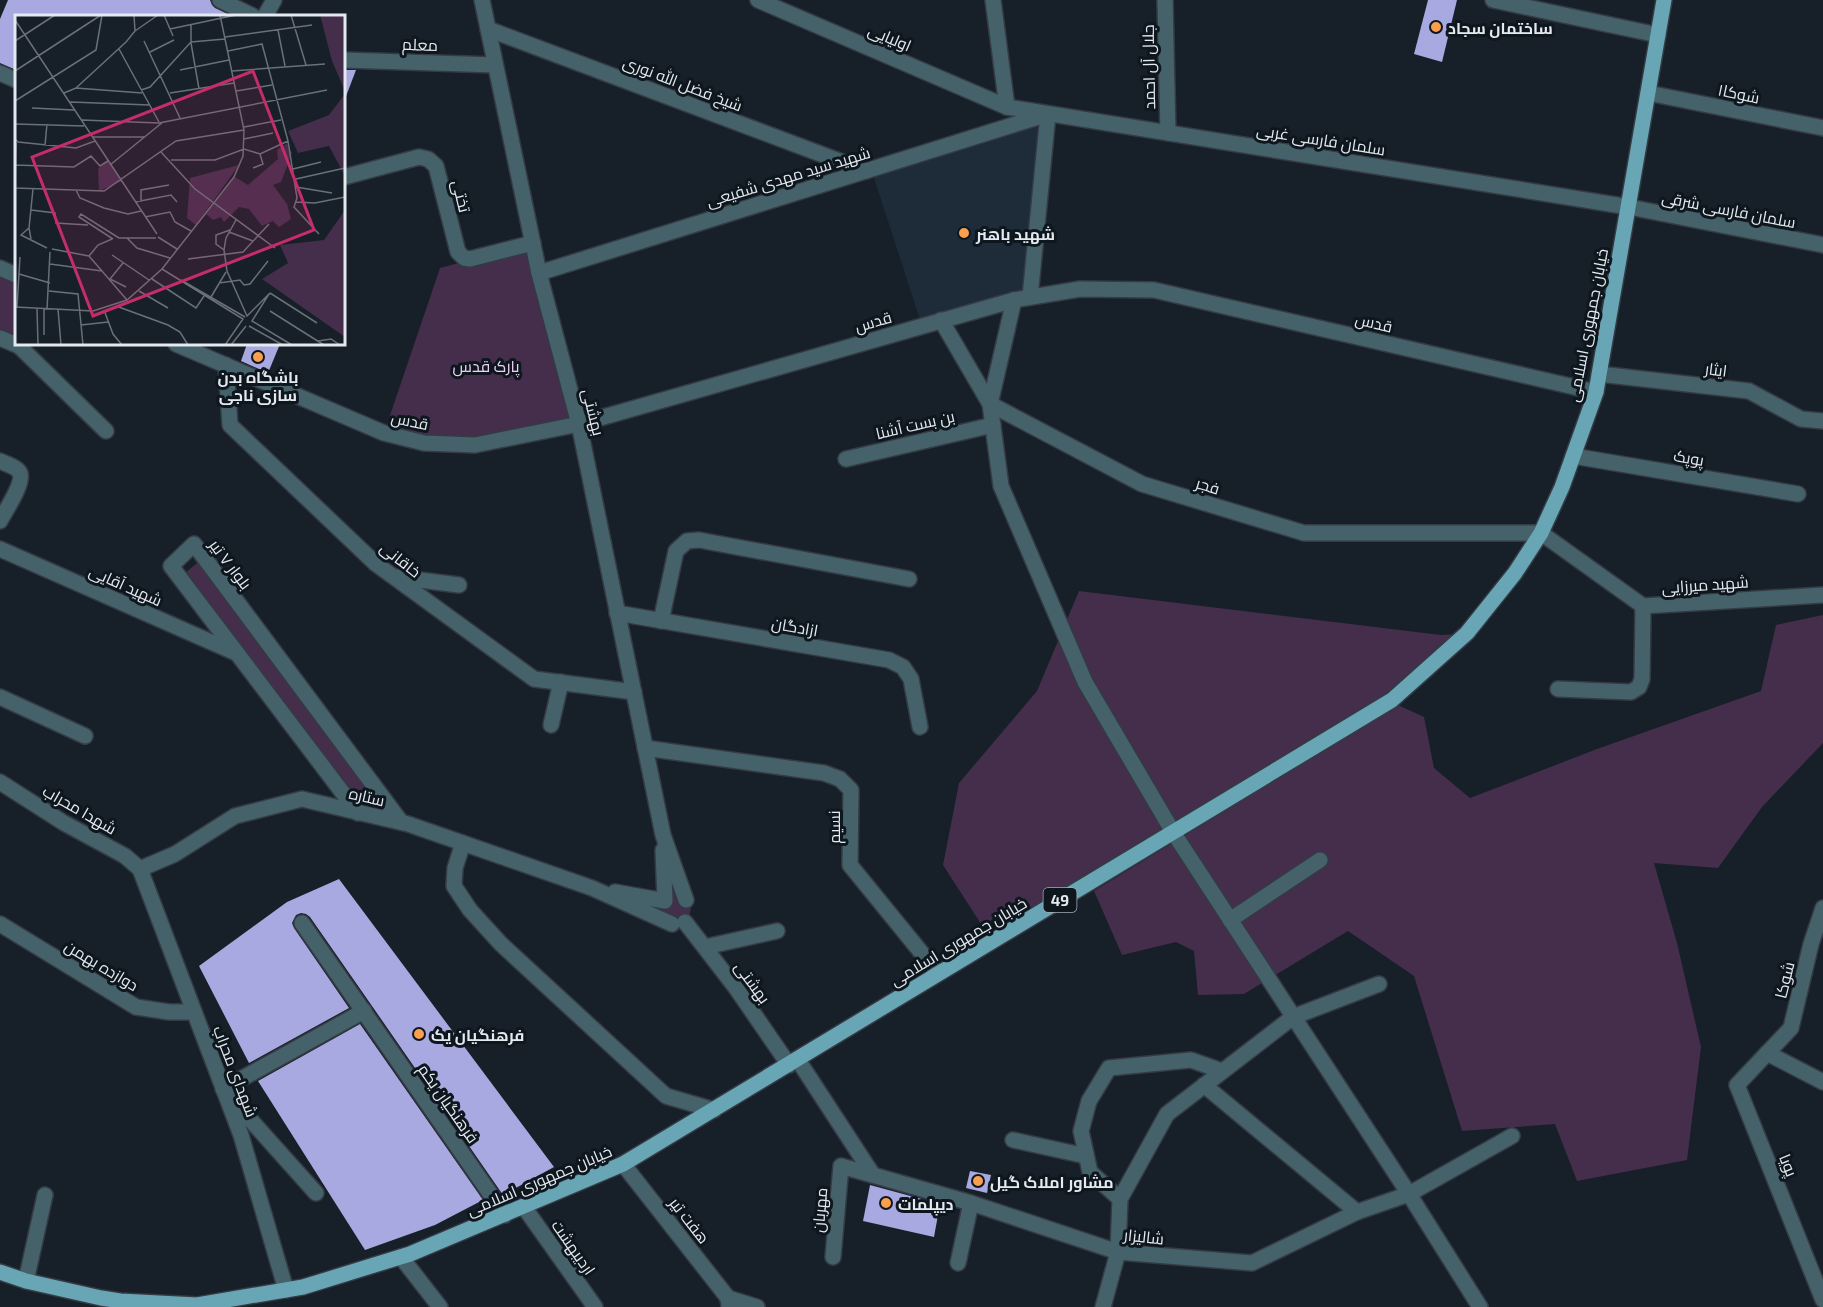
<svg xmlns="http://www.w3.org/2000/svg" width="1823" height="1307" font-family="'Exo 2',Cairo,sans-serif">
<style>
.built{fill:#1e2b38}
.green{fill:#442e4b}
.building{fill:#a8a9e0}
.lines{fill:none;stroke-linecap:round;stroke-linejoin:round}
.minor-casing{stroke:#343b44;stroke-width:18}
.major-casing{stroke:#343b44;stroke-width:18}
.minor{stroke:#45626a;stroke-width:15}
.major{stroke:#68a6b6;stroke-width:15}
.poi-dot{fill:#fa9f4e;stroke:#0e161e;stroke-width:2}
.labels{text-anchor:middle;dominant-baseline:central;stroke-width:6;stroke-linejoin:round;paint-order:stroke}
.shield{fill:#0e161e;stroke:#a4aab1;stroke-width:1.5}
.shield-label{font-size:15px;font-weight:bold;fill:#e4eaf0}
.poi-label{font-size:16px;font-weight:bold;fill:#e4eaf0;stroke:#0e161e;text-anchor:start}
.street-label{font-size:16px;fill:#e4eaf0;stroke:#0e161e}
.park-label{font-size:16px;fill:#eecff9;stroke:#0e161e}
.inset-road{fill:none;stroke:#697078;stroke-width:1.5}
.view{fill:#c52d6a;fill-opacity:0.15;stroke:#c52d6a;stroke-width:3}
.inset-edge{fill:none;stroke:#e4eaf0;stroke-width:3}
</style>
<rect width="100%" height="100%" fill="#171f28"/>
<!-- built -->
<polygon class="built" points="1048,114 1029,297 922,326 871,169"/>
<!-- green -->
<g class="green">
<polygon points="533,243 579,424 475,445 384,433 440,268"/>
<polygon points="0,268 16,275 16,344 0,338"/>
<polygon points="203,558 400,822 365,814 184,574"/>
<polygon points="1079,591 1441,635 1463,634 1391,699 992,941 943,865 959,783 1037,691"/>
<polygon points="1823,615 1823,743 1762,807 1718,868 1654,863 1677,943 1701,1047 1687,1160 1577,1181 1555,1124 1462,1131 1414,976 1348,931 1244,994 1198,995 1194,951 1176,942 1122,955 1094,891 1398,705 1424,717 1434,768 1470,798 1597,749 1761,691 1776,625"/>
<polygon points="663,836 691,908 689,918 682,924 593,888 665,901"/>
</g>
<!-- building -->
<g class="building">
<polygon points="8,0 210,0 212,5 215,8 232,16 16,16 16,70 0,63 0,19"/>
<polygon points="1428,0 1457,0 1442,62 1414,54"/>
<polygon points="344,70 356,70 345,99 344,99"/>
<polygon points="247,344 280,344 268,373 241,361"/>
<polygon points="339,879 554,1167 503,1195 372,1006 310,917 306,914 301,913 296,915 292,923 294,928 349,1008 249,1063 199,966 287,902"/>
<polygon points="360,1024 483,1200 435,1225 365,1250 258,1081"/>
<polygon points="970,1171 991,1175 987,1193 966,1188"/>
<polygon points="870,1185 940,1204 934,1237 863,1221"/>
</g>
<g class="lines">
<!-- minor casing -->
<g class="minor-casing">
<g id="minor">
<polyline points="220,0 253,16"/>
<polyline points="482,0 539,273 579,424 663,835 686,900"/>
<polyline points="758,0 1007,107 1629,207 1823,245"/>
<polyline points="993,0 1007,107"/>
<polyline points="1165,0 1168,133"/>
<polyline points="1493,0 1658,35"/>
<polyline points="265,16 274,0"/>
<polyline points="488,29 866,171"/>
<polyline points="344,60 495,65"/>
<polyline points="0,73 16,80"/>
<polyline points="1648,93 1823,128"/>
<polyline points="344,177 419,157 428,159 436,166 458,252 464,258 470,259 533,243"/>
<polyline points="0,268 16,275"/>
<polyline points="539,273 1048,114 1030,297"/>
<polyline points="941,320 990,404 1001,486 1085,682 1173,832 1409,1194 1480,1307"/>
<polyline points="0,338 19,346 20,344"/>
<polyline points="176,344 384,433 424,443 475,445 579,424 1014,300 1080,289 1154,290 1596,392"/>
<polyline points="19,346 106,431"/>
<polyline points="226,365 230,425 376,564 534,679 634,692"/>
<polyline points="1599,374 1749,391 1801,419 1823,421"/>
<polyline points="990,404 1142,484 1304,533 1541,533 1643,606 1823,595"/>
<polyline points="990,404 1014,300"/>
<polyline points="1573,456 1798,494"/>
<polyline points="846,459 993,425"/>
<path d="M0,461C6,464 17,467 20,473C24,484 5,511 0,521"/>
<polyline points="0,549 236,653"/>
<polyline points="396,577 459,585"/>
<polyline points="617,613 889,660 903,667 911,679 920,727"/>
<polyline points="661,621 676,551 687,541 699,540 909,579"/>
<polyline points="1558,689 1631,692 1639,687 1642,679 1643,606"/>
<polyline points="0,697 85,736"/>
<polyline points="551,725 561,682"/>
<polyline points="645,748 824,773 840,779 851,790 850,865 938,973"/>
<polyline points="0,782 64,823 125,856 140,869"/>
<polyline points="358,813 171,566 194,544 401,822"/>
<polyline points="463,843 455,868 454,886 470,910 501,944 666,1096 714,1110"/>
<polyline points="140,869 175,854 235,816 302,799 408,824 592,888 672,924"/>
<polyline points="140,869 241,1135 286,1290"/>
<polyline points="615,892 665,901 663,850"/>
<polyline points="1823,908 1811,944 1791,1028 1737,1085 1823,1300"/>
<polyline points="1230,920 1320,860"/>
<polyline points="685,922 736,988 789,1065"/>
<polyline points="302,923 505,1215"/>
<polyline points="0,924 136,1007 169,1012 194,1012"/>
<polyline points="705,947 777,931"/>
<polyline points="1767,1053 1823,1082"/>
<polyline points="798,1060 873,1175"/>
<polyline points="1204,1085 1357,1212"/>
<polyline points="1013,1140 1086,1156"/>
<polyline points="623,1164 728,1298 729,1307"/>
<polyline points="316,1193 223,1089 364,1011"/>
<polyline points="1120,1199 1090,1172 1081,1131 1089,1101 1109,1068 1191,1060 1222,1071"/>
<polyline points="524,1207 595,1307"/>
<polyline points="401,1257 440,1307"/>
<polyline points="833,1257 841,1166 971,1203 1118,1252 1252,1263 1357,1212 1409,1194 1512,1136"/>
<polyline points="958,1263 971,1203"/>
<polyline points="26,1281 45,1195"/>
<polyline points="728,1298 757,1307"/>
<polyline points="1103,1307 1118,1252 1120,1199 1167,1114 1293,1017 1379,984"/>
</g>
</g>
<!-- major casing -->
<g class="major-casing">
<polyline id="major" points="0,1272 26,1281 101,1298 120,1301 197,1305 303,1287 410,1254 623,1164 1392,700 1467,633 1515,573 1541,533 1562,487 1596,392 1664,0"/>
</g>
<!-- minor -->
<use href="#minor" class="minor"/>
<!-- major -->
<use href="#major" class="major"/>
</g>
<!-- markers -->
<g class="poi-dot">
<circle cx="1436" cy="27" r="6"/>
<circle cx="964" cy="233" r="6"/>
<circle cx="258" cy="357" r="6"/>
<circle cx="419" cy="1034" r="6"/>
<circle cx="978" cy="1181" r="6"/>
<circle cx="886" cy="1203" r="6"/>
</g>
<g class="labels">
<!-- shield labels -->
<rect class="shield" x="1043.5" y="888" width="33" height="24" rx="4.5"/>
<g class="shield-label">
<text x="1060" y="900">49</text>
</g>
<!-- poi labels -->
<g class="poi-label">
<text x="1448" y="27">ساختمان سجاد</text>
<text x="976" y="233">شهید باهنر</text>
<text x="258" y="376" text-anchor="middle">باشگاه بدن<tspan x="258" dy="18">سازی ناجی</tspan></text>
<text x="431" y="1034">فرهنگیان یک</text>
<text x="990" y="1181">مشاور املاک گیل</text>
<text x="898" y="1203">دیپلمات</text>
</g>
<!-- street labels -->
<g class="street-label">
<text transform="translate(890 37) rotate(23)">اولیایی</text>
<text transform="translate(420 44) rotate(2)">معلم</text>
<text transform="translate(1148 67) rotate(-91)">جلال آل احمد</text>
<text transform="translate(683 83) rotate(21)">شیخ فضل الله نوری</text>
<text transform="translate(1739 93) rotate(12)">شوکا۱</text>
<text transform="translate(1321 139) rotate(9)">سلمان فارسی غربی</text>
<text transform="translate(788 176) rotate(-17)">شهید سید مهدی شفیعی</text>
<text transform="translate(462 196) rotate(76)">تختی</text>
<text transform="translate(1729 209) rotate(11)">سلمان فارسی شرقی</text>
<text transform="translate(873 321) rotate(-16)">قدس</text>
<text transform="translate(1374 322) rotate(13)">قدس</text>
<text transform="translate(1587 325) rotate(-79)">خیابان جمهوری اسلامی</text>
<text transform="translate(1716 369) rotate(7)">ایثار</text>
<text transform="translate(594 412) rotate(76)">بهشتی</text>
<text transform="translate(410 420) rotate(12)">قدس</text>
<text transform="translate(915 424) rotate(-13)">بن بست آشنا</text>
<text transform="translate(1689 457) rotate(10)">پوپک</text>
<text transform="translate(1208 485) rotate(17)">فجر</text>
<text transform="translate(401 559) rotate(38)">خاقانی</text>
<text transform="translate(231 564) rotate(53)">بلوار ۷ تیر</text>
<text transform="translate(1705 584) rotate(-4)">شهید میرزایی</text>
<text transform="translate(126 585) rotate(24)">شهید آقایی</text>
<text transform="translate(795 626) rotate(10)">ازادگان</text>
<text transform="translate(367 796) rotate(13)">ستاره</text>
<text transform="translate(80 809) rotate(30)">شهدا محراب</text>
<text transform="translate(833 827) rotate(-90)">نسیم</text>
<text transform="translate(958 941) rotate(-31)">خیابان جمهوری اسلامی</text>
<text transform="translate(102 965) rotate(31)">دوازده بهمن</text>
<text transform="translate(1784 980) rotate(-76)">شوکا</text>
<text transform="translate(753 982) rotate(54)">بهشتی</text>
<text transform="translate(236 1071) rotate(69)">شهدای محراب</text>
<text transform="translate(449 1103) rotate(55)">فرهنگیان یکم</text>
<text transform="translate(1789 1165) rotate(68)">پویا</text>
<text transform="translate(539 1180) rotate(-23)">خیابان جمهوری اسلامی</text>
<text transform="translate(819 1210) rotate(-85)">مهربان</text>
<text transform="translate(690 1220) rotate(52)">هفت تیر</text>
<text transform="translate(1144 1236) rotate(6)">شالیزار</text>
<text transform="translate(574 1247) rotate(55)">اردیبهشت</text>
</g>
<!-- park labels -->
<g class="park-label">
<text x="486" y="365">پارک قدس</text>
</g>
</g>
<!-- overview -->
<g transform="translate(15 15)">
<rect width="330" height="330" fill="#171f28"/>
<path d="M305,0H330V76L317,46ZM330,79V161L314,131L283,138L273,116L314,100ZM272,128L277,138L266,167L258,170L272,189L276,204L264,212L258,206L247,211L234,194L224,192L209,207L206,202L198,205L191,199L220,162L233,170L263,144L262,135ZM93,146L107,166L84,176L83,154ZM224,150L181,210L172,203L175,163ZM330,195V322L247,264L273,248L265,230L309,225Z" fill="#442e4b"/>
<path class="inset-road" d="M149,0L158,21M276,0L291,50M0,5L142,219M155,14L221,0M263,15L270,51M120,16L143,0M210,22L297,10M0,26L40,0M129,26L165,103M176,27L210,24M176,28L184,74M104,34L144,107M135,37L159,25M165,55L214,45M0,56L86,0M217,56L310,49M61,73L111,27L120,16L119,0M126,75L135,72L176,27V9M221,76L257,70M49,78L61,73L127,78M155,78L219,68M0,86L81,35L87,0M55,87L135,90M17,93L59,95M67,105L144,108L312,75M0,109L69,111M229,112L266,105M77,122H129M0,124L3,127L61,133L80,126M229,124L258,118M273,126L282,183L279,192L304,219M30,130L32,109M146,137L180,174L260,233M156,145H200L229,134L245,139L273,126L247,29L213,36M0,150L59,152L76,141L85,151L93,146M95,150L148,107M238,153L248,149L245,139M278,154L306,147M281,164L330,153M281,172L317,178M0,173L89,176L161,126L229,115M0,173L1,128M61,175L65,183L89,193L113,199L126,196M126,186V175L154,170M120,187L156,180L162,187M281,187L300,188L330,182M16,195L40,198L41,208L73,210M130,202L155,197L160,207L176,216M221,205L211,223L209,235L212,256L232,301L255,278M14,213L18,174M214,217L238,226M143,222L162,234M104,223H141M112,223L122,233L155,243M16,224L14,213L6,220L32,233M98,224L64,202L66,199L104,223M37,234L74,241M209,235L201,229V220L215,215M97,240L134,265M74,241L83,230L97,224M74,241L112,285M173,244L228,237L254,209M108,248L95,264L111,272M35,249L87,256M147,254L228,304L210,330M4,259L35,268M137,264L181,293L189,281M166,265L230,302M204,268L225,265L229,270L235,269L253,246M34,276L63,279L68,330M124,276L153,293M255,278L302,308M254,279L237,306L277,330M196,282L211,257M101,291L153,310L165,317L173,330M0,292L78,296L112,285L147,254L219,162L228,141L229,115L205,0M2,292L5,242M22,293L23,330M29,294V320M32,294L35,237M43,294L46,330M89,295L98,319L107,330M255,296L309,330M66,310L93,307M234,311L268,330M303,326L316,324L325,330M216,330L231,311"/>
<path class="view" d="M238,56L299,215L78,301L17,142Z"/>
<rect width="330" height="330" class="inset-edge"/>
</g>
</svg>
